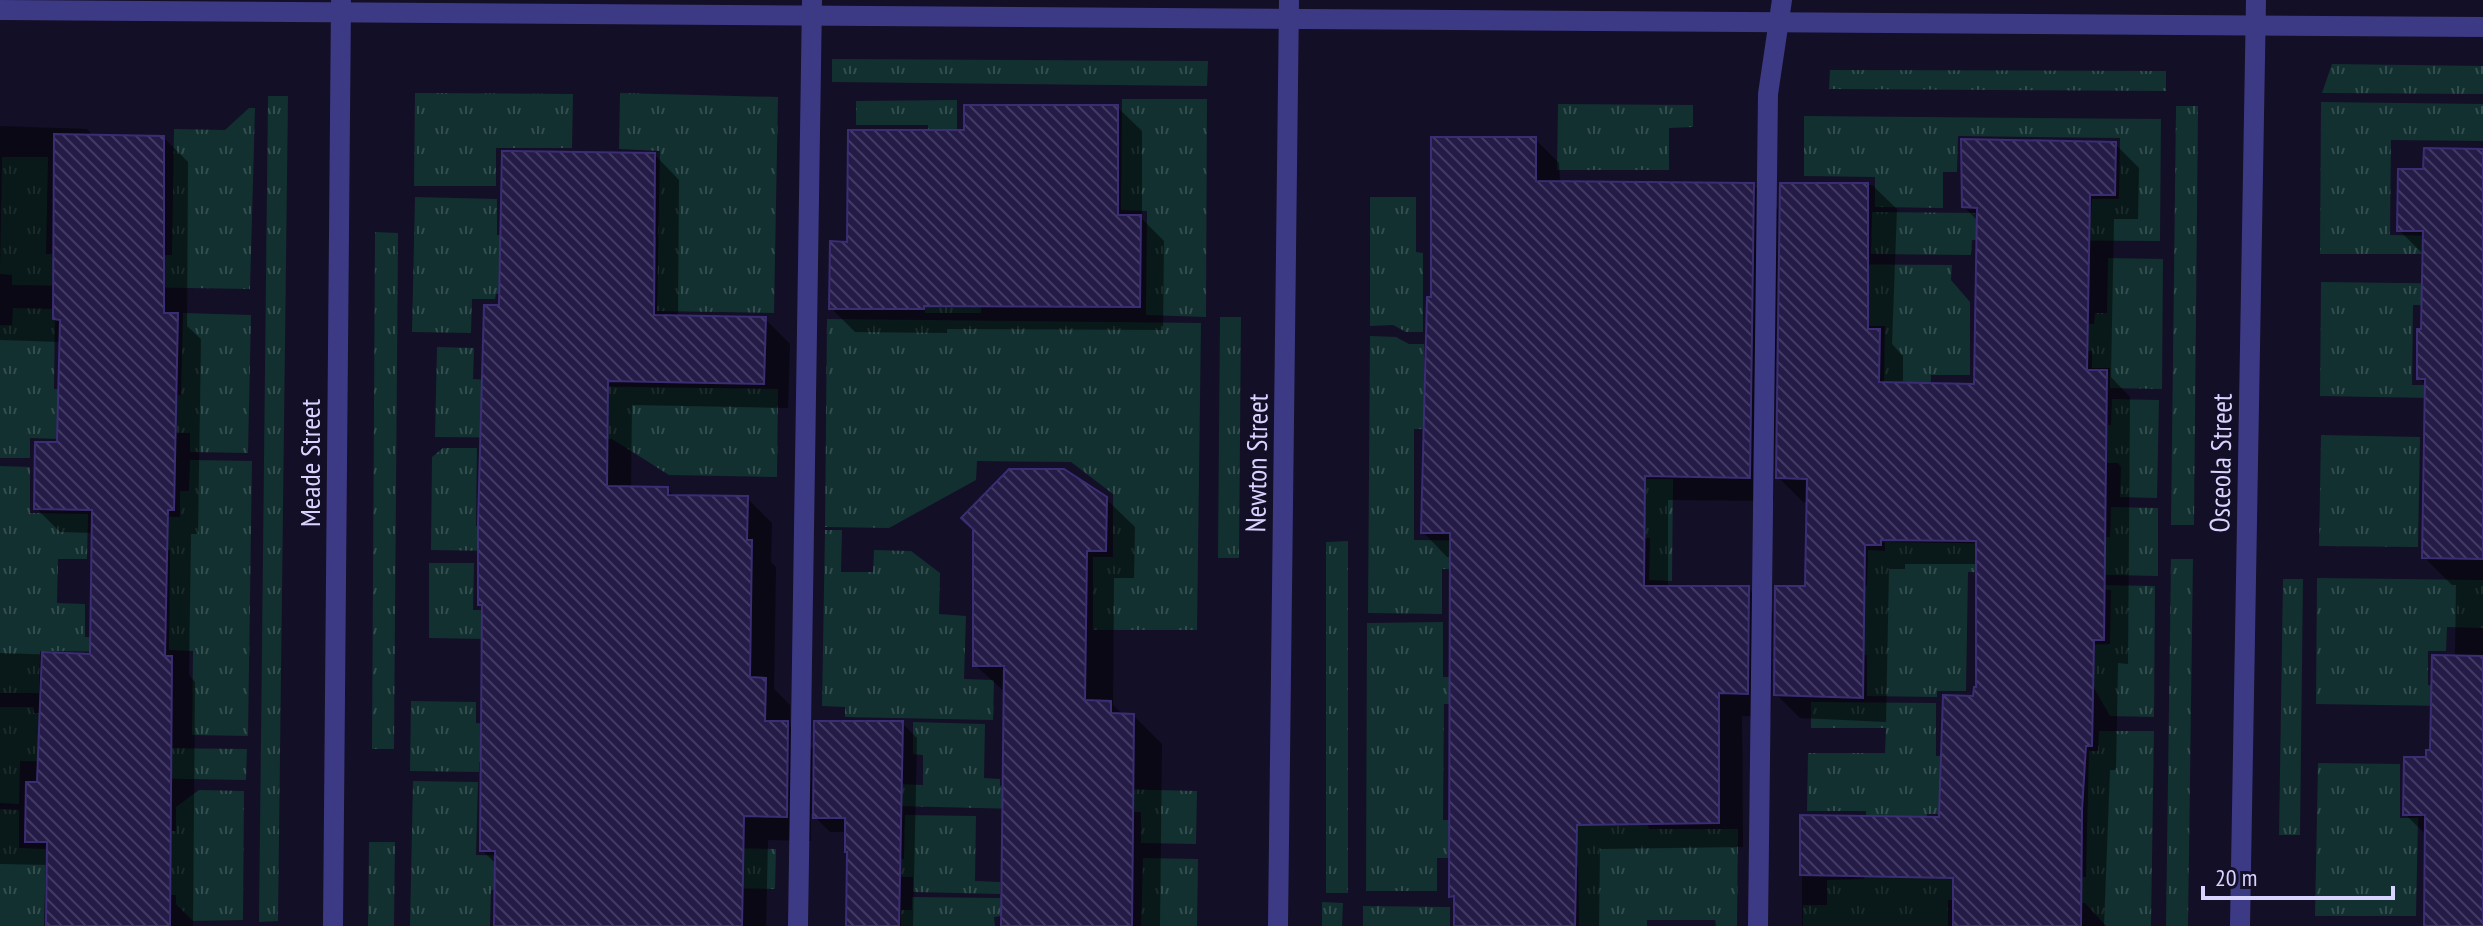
<svg xmlns="http://www.w3.org/2000/svg" width="2483" height="926" font-family="'PT Sans Narrow',sans-serif">
<style>
.grass{fill:url(#grass-tufts)}
.shadow{fill:#0007}
.building{fill:url(#building-back-hatch);stroke:#3b2d73;stroke-width:2}
.lines{fill:none;stroke-linecap:round;stroke-linejoin:round}
.service{stroke:#3d3a85;stroke-width:20}
.minor{stroke:#3d3a85;stroke-width:20}
.labels{text-anchor:middle;dominant-baseline:central;stroke-width:6;stroke-linejoin:round;paint-order:stroke}
.street-label{font-size:28px;fill:#d9d4ff;stroke:#130f26}
</style>
<defs>
<pattern id="grass-tufts" width="24" height="20" patternUnits="userSpaceOnUse" patternTransform="scale(2)"><rect width="24" height="20" fill="#12302f"/><path d="M3 7l-1-3M5 7V3M7 7l1-3M15 17l-1-3M17 17v-4M19 17l1-3" fill="none" stroke="#344d4e"/></pattern>
<pattern id="building-back-hatch" width="6" height="6" patternUnits="userSpaceOnUse" patternTransform="scale(2)"><rect width="6" height="6" fill="#241b47"/><path d="M-1 5l2 2M0 0l6 6M5-1l2 2" fill="none" stroke="#433b63"/></pattern>
</defs>
<rect width="100%" height="100%" fill="#130f26"/>
<!-- grass -->
<g class="grass">
<polygon points="832,59 1208,61 1207,86 832,82"/>
<polygon points="2332,64 2483,66 2483,94 2322,93"/>
<polygon points="1830,70 2166,71 2166,91 1829,89"/>
<polygon points="415,93 573,94 572,148 496,148 496,186 414,186"/>
<polygon points="620,93 778,97 774,313 657,311 660,151 619,149"/>
<polygon points="268,96 288,96 278,921 259,922"/>
<polygon points="1122,99 1207,99 1206,317 1146,315 1147,211 1121,210"/>
<polygon points="957,100 957,201 982,202 981,313 925,313 928,125 856,125 856,101"/>
<polygon points="2321,102 2483,104 2483,141 2391,140 2390,235 2483,237 2483,254 2320,254"/>
<polygon points="1558,104 1693,105 1693,127 1669,128 1669,170 1557,170"/>
<polygon points="2176,106 2198,106 2194,525 2171,525"/>
<polygon points="249,108 255,108 250,289 12,285 12,275 0,274 2,157 48,157 46,254 172,255 174,129 225,130"/>
<polygon points="1804,116 2161,119 2160,241 1972,240 1971,255 1871,254 1872,212 2091,214 2092,199 2119,199 2120,138 1958,136 1957,172 1943,172 1943,208 1875,207 1875,177 1804,176"/>
<polygon points="415,197 497,199 497,235 656,237 654,375 614,296 496,294 495,299 472,299 471,333 412,332"/>
<polygon points="1370,197 1416,197 1416,252 1423,253 1423,332 1406,332 1393,325 1370,326"/>
<polygon points="375,232 398,233 394,749 372,749"/>
<polygon points="2108,258 2163,259 2162,389 2110,388 2110,368 2092,368 2092,351 1975,349 1976,322 2094,324 2095,313 2107,313"/>
<polygon points="1814,264 1952,265 1951,280 1970,302 1970,375 1931,375 1931,387 1884,386 1885,326 1813,325"/>
<polygon points="2321,282 2483,284 2483,306 2413,305 2412,385 2433,385 2432,398 2320,396"/>
<polygon points="13,308 55,309 54,389 60,389 59,439 30,438 30,458 0,458 0,325 12,325"/>
<polygon points="183,313 251,315 248,453 190,452 190,433 64,430 65,394 181,395"/>
<polygon points="1220,317 1241,317 1239,558 1218,558"/>
<polygon points="827,319 1201,323 1197,630 1093,630 1093,557 1113,557 1113,494 1071,462 977,461 976,480 889,528 825,527"/>
<polygon points="1370,336 1396,337 1409,344 1424,344 1424,385 1544,386 1440,429 1414,429 1414,540 1504,541 1504,570 1442,569 1442,614 1368,613"/>
<polygon points="437,347 474,348 473,379 492,380 493,385 778,389 777,477 669,475 612,439 435,437"/>
<polygon points="2112,399 2159,400 2157,498 2120,497 2121,467 2118,463 1973,461 2092,425 2111,425"/>
<polygon points="2321,435 2420,437 2418,547 2319,546"/>
<polygon points="443,448 477,448 476,526 501,527 493,551 431,550 432,457"/>
<polygon points="190,460 252,461 248,736 192,735 193,651 169,650 170,550 91,549 91,515 180,517 180,491 189,491"/>
<polygon points="0,466 30,467 30,513 88,514 87,559 58,559 57,603 85,604 85,637 164,639 164,652 40,651 39,693 0,693"/>
<polygon points="1628,479 1673,479 1672,581 1649,580 1650,538 1548,537"/>
<polygon points="2111,507 2158,508 2158,576 1968,572 1966,691 1937,691 1937,697 1867,696 1867,655 1853,655 1854,586 1867,586 1868,550 1885,551 1885,542 2087,545 2088,536 2110,537"/>
<polygon points="825,530 842,530 841,572 873,572 874,550 911,551 940,573 939,614 966,616 964,679 994,680 993,720 845,717 845,707 822,706"/>
<polygon points="1348,541 1348,893 1326,893 1326,542"/>
<polygon points="2171,559 2193,559 2188,926 2166,926"/>
<polygon points="429,563 474,563 473,610 490,610 489,639 429,638"/>
<polygon points="2317,578 2483,580 2483,628 2447,627 2446,651 2428,651 2428,685 2446,686 2446,706 2316,704"/>
<polygon points="2283,579 2303,579 2300,835 2279,835"/>
<polygon points="2101,585 2155,586 2154,717 2110,716 2090,681 2087,645 2110,644 2111,590 2101,589"/>
<polygon points="1443,622 1443,677 1556,677 1557,703 1444,704 1443,820 1541,821 1541,858 1437,858 1437,891 1366,891 1367,623"/>
<polygon points="411,701 476,702 476,723 490,724 511,763 479,762 479,772 410,771"/>
<polygon points="1811,702 1936,703 1936,756 1968,756 2084,764 2084,795 1958,793 1957,814 1927,814 1927,858 1866,858 1866,811 1807,811 1808,753 1885,753 1886,728 1811,728"/>
<polygon points="0,707 33,707 34,713 67,714 67,747 247,749 246,780 133,778 133,763 20,761 19,804 0,803"/>
<polygon points="913,722 985,724 984,778 1000,779 1000,786 1197,791 1196,844 1141,843 1141,812 897,806 897,784 923,785 923,755 913,754"/>
<polygon points="2099,731 2154,731 2151,926 2106,926 2085,903 1961,901 1961,875 2086,877 2089,751 2098,751"/>
<polygon points="2318,763 2400,764 2400,818 2418,818 2416,916 2315,916"/>
<polygon points="413,781 478,782 476,855 520,856 520,891 491,890 490,926 410,926"/>
<polygon points="199,790 244,791 243,920 193,921 176,904 176,895 163,895 161,831 176,831 176,807"/>
<polygon points="0,809 19,810 19,848 46,849 44,926 0,926"/>
<polygon points="905,815 976,816 975,881 1000,882 1000,894 913,892 913,877 849,876 849,858 904,859"/>
<polygon points="1546,822 1647,822 1649,829 1738,829 1737,926 1716,926 1715,920 1647,920 1647,926 1579,926 1578,866 1546,865"/>
<polygon points="369,842 395,842 394,926 368,926"/>
<polygon points="686,847 776,849 775,889 622,886"/>
<polygon points="1143,858 1198,859 1197,926 1141,926"/>
<polygon points="1865,863 1956,864 1955,900 1948,900 1948,926 1803,926 1803,905 1827,905 1827,880 1864,879"/>
<polygon points="912,897 1001,898 1001,916 994,917 995,926 901,926 901,910 912,910"/>
<polygon points="1322,902 1343,903 1342,926 1322,926"/>
<polygon points="1363,906 1450,907 1450,926 1363,926"/>
</g>
<!-- shadow -->
<g class="shadow">
<polygon points="1117,107 1142,131 1142,219 1164,241 1163,330 947,329 947,333 855,332 831,308 849,244 966,132"/>
<polygon points="0,126 87,129 94,137 164,138 188,162 187,326 201,339 198,534 191,534 189,675 195,682 193,926 47,926 49,865 0,864 0,653 92,656 94,533 60,532 36,508 59,444 61,342 0,340"/>
<polygon points="1535,139 1559,163 1560,183 1753,185 1778,209 1774,501 1668,500 1668,588 1748,588 1773,613 1771,717 1742,716 1743,847 1600,849 1599,926 1456,926 1456,901 1451,896 1452,557 1447,557 1423,532 1433,299"/>
<polygon points="2115,144 2139,168 2138,219 2114,219 2111,377 2130,397 2128,664 2118,663 2116,770 2110,770 2104,926 1802,926 1802,817 1941,819 1978,689 1978,564 1905,564 1905,569 1889,569 1886,722 1800,718 1776,694 1807,588 1809,502 1803,502 1778,477 1782,185 1872,185 1897,209 1892,344 1903,356 1903,384 1976,386 1979,222 1964,207"/>
<polygon points="2483,151 2483,926 2426,926 2427,836 2405,814 2432,752 2455,658 2456,585 2452,585 2424,557 2427,387 2419,378 2423,331 2425,256 2399,230 2425,171"/>
<polygon points="655,155 679,180 678,318 765,319 790,344 788,408 632,405 631,489 667,489 675,497 747,498 772,523 771,562 776,567 774,689 790,705 790,726 816,752 902,723 917,738 913,926 848,926 847,832 830,832 811,813 811,841 768,840 766,926 496,926 497,865 482,850 484,608 480,604 501,307"/>
<polygon points="1106,499 1135,527 1134,578 1114,578 1113,705 1123,715 1134,716 1162,744 1160,926 1004,926 1006,693 975,665"/>
</g>
<!-- building -->
<g class="building">
<polygon points="964,105 1118,105 1118,215 1141,215 1140,307 924,306 924,309 829,309 830,241 847,242 848,130 964,130"/>
<polygon points="54,134 164,136 164,313 178,313 174,510 168,510 165,656 172,656 170,926 46,926 47,842 25,842 26,782 37,782 42,652 90,654 92,510 34,509 35,442 57,442 60,320 53,319"/>
<polygon points="1431,137 1536,137 1536,181 1754,183 1750,478 1645,476 1644,586 1749,586 1748,694 1719,693 1719,823 1577,825 1575,926 1454,926 1454,896 1449,897 1450,533 1421,533 1427,297 1431,297"/>
<polygon points="1961,139 2116,142 2115,195 2090,195 2087,370 2107,370 2104,640 2094,640 2092,746 2086,746 2082,810 2081,926 1953,926 1953,878 1800,875 1800,815 1939,817 1943,695 1973,696 1974,687 1976,687 1976,541 1881,540 1881,545 1865,545 1863,698 1774,695 1775,586 1805,586 1807,479 1776,478 1780,183 1868,183 1868,329 1880,329 1879,382 1974,384 1977,208 1962,207"/>
<polygon points="2424,148 2483,149 2483,559 2422,558 2425,379 2417,379 2417,329 2421,329 2423,231 2397,231 2398,169 2423,169"/>
<polygon points="502,151 655,153 654,315 766,317 764,384 608,381 607,486 668,487 668,495 748,496 747,540 752,540 750,677 766,678 765,721 788,721 787,817 744,816 742,926 494,926 495,851 480,851 482,605 478,605 478,523 484,305 499,305"/>
<polygon points="1009,469 1064,469 1107,497 1106,551 1087,551 1085,700 1111,701 1111,713 1134,714 1132,926 1001,926 1004,666 973,666 973,529 961,518"/>
<polygon points="2432,655 2483,656 2483,926 2424,926 2425,815 2403,815 2404,757 2426,757 2426,750 2430,750"/>
<polygon points="814,721 903,721 899,926 846,926 847,852 845,852 845,818 813,818"/>
</g>
<g class="lines">
<!-- service -->
<g class="service">
<polyline points="798,926 812,0"/>
<polyline points="1758,926 1768,94 1782,0"/>
</g>
<!-- minor -->
<g class="minor">
<polyline points="0,10 2483,27"/>
<polyline points="333,926 341,2"/>
<polyline points="1278,926 1289,0"/>
<polyline points="2240,926 2256,0"/>
</g>
</g>
<g class="labels">
<!-- street labels -->
<g class="street-label">
<text transform="translate(309 463) rotate(-90)">Meade Street</text>
<text transform="translate(1256 463) rotate(-89)">Newton Street</text>
<text transform="translate(2220 463) rotate(-89)">Osceola Street</text>
</g>
</g>
<!-- scale -->
<path d="M2203 886v12h190v-12" fill="none" stroke="#d9d4ff" stroke-width="4"/>
<text x="2215" y="886" font-size="24" fill="#d9d4ff" stroke="#130f26" stroke-width="6" paint-order="stroke">20 m</text>
</svg>
